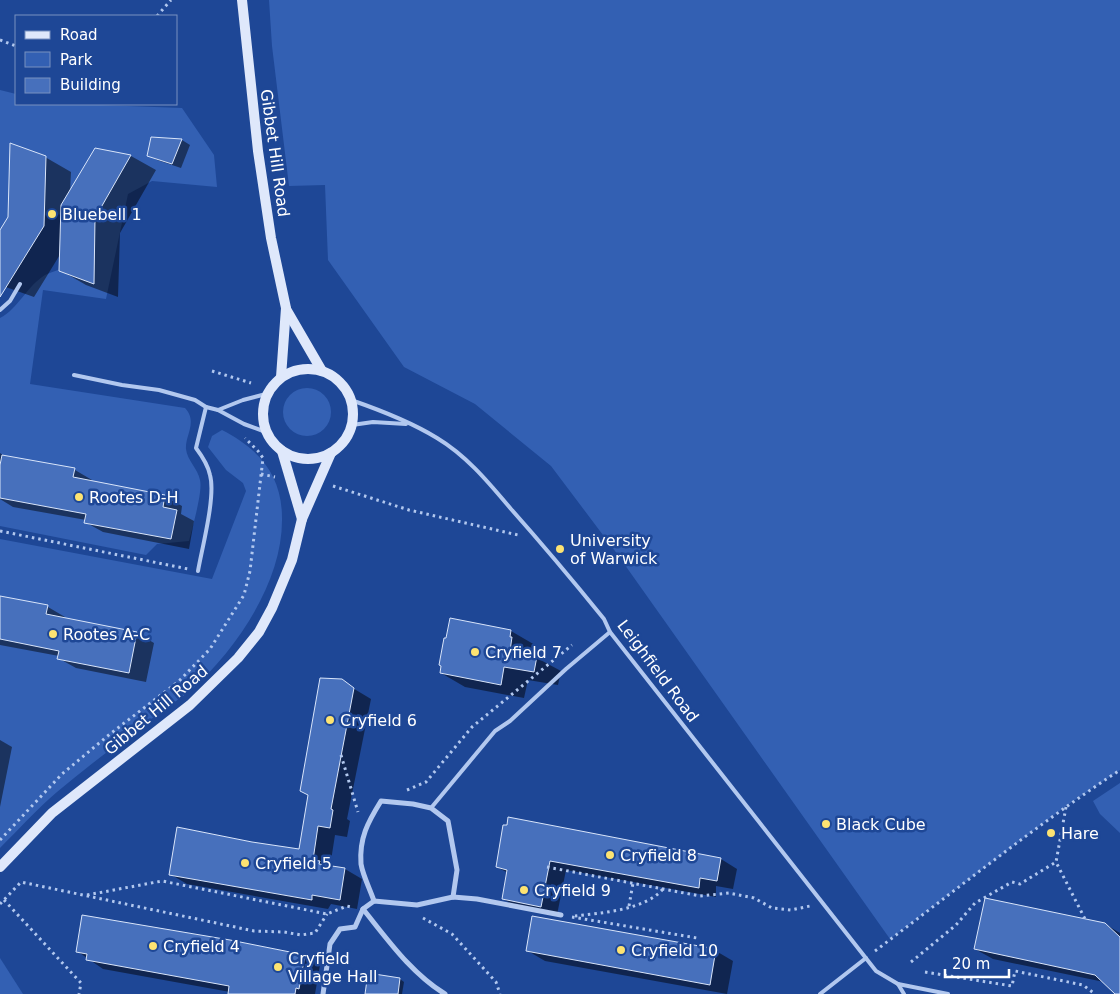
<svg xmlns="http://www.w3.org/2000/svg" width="1120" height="994" font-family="'DejaVu Sans',sans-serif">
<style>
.green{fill:#3360b3}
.shadow{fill:#0007}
.building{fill:#4770bc;stroke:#d9e5fa}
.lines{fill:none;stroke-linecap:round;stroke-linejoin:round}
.path{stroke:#b2c8ef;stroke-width:3;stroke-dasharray:2.5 4;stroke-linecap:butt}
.lane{stroke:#b2c8ef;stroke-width:4}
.street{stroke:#b2c8ef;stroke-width:5}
.secondary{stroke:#dfe8fb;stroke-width:10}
.poi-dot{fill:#fde372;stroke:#1e4796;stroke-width:2}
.labels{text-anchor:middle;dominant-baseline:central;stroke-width:5;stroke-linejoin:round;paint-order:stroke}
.street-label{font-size:16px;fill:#fff;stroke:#1e4796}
.poi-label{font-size:16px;fill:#fff;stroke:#1e4796;text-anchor:start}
</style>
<rect width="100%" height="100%" fill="#1e4796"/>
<!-- green -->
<g class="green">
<polygon points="269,0 1120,0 1120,770 1066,806 890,939 615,551 551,466 475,404 404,367 328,260 325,185 289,186 272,46"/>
<path d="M0,90L16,94V104H73L182,108L214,155L217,187L152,181L128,194L106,299L43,290L30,384L185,408C198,422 185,435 186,449C187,460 198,469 200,480C203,491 192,529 189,541L157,544L146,555L0,526V318C18,309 27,286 45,275C51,272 58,270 64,268L67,214L37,216L6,288L0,297Z"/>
<circle cx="307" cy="412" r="24"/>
<path d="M222,430C259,449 282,475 282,518C283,582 236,650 190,691C181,698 171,704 162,711C127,737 90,764 57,792C37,809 19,829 0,848V539L212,579L246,491L243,483L226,470L208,447L212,436Z"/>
<polygon points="1120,783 1120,833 1100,814 1093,801"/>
<polygon points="0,958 23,994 0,994"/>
</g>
<!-- shadow -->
<g class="shadow">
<polygon points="152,138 182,140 190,145 181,168 157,160 149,155"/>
<polygon points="96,149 131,156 156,170 120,233 118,297 86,285 60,270 61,253 34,297 0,285 0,233 45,157 71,172 70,192"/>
<polygon points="0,453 4,456 75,470 92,480 92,482 164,496 182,506 181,514 194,521 189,549 103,532 85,522 86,520 13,507 0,499"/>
<polygon points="0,597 48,607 65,617 65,619 137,633 154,643 146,682 76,668 58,658 59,656 0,645"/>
<polygon points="511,631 535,645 533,651 536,652 535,657 561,671 558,685 528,680 524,698 465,687 441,673"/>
<polygon points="341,681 371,699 347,819 350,821 347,837 335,835 330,867 345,869 362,879 357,909 331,904 328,909 187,884 170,874 300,851"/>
<polygon points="0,740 12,747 0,807"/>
<polygon points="509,818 721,859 737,869 733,889 716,886 716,897 566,870 557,915 520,908 503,899 508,873 497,867"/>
<polygon points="533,917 716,951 733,961 727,994 545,961 528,951"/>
<polygon points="1105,924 1120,933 1120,994 1116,994 1104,982 993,959 975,949"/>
<polygon points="77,951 304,956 320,965 315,994 229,994 230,992 103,969"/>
<polygon points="370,974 400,979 404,982 402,994 366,994"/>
</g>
<!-- building -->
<g class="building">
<polygon points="151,137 182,139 172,164 147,156"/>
<polygon points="10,143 46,156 44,226 0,297 0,230 8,217"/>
<polygon points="95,148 131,155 95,218 94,284 59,271 61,205"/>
<polygon points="2,455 75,468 73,477 165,495 163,507 177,510 171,539 84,523 86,514 0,498 0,465"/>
<polygon points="0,596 48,605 46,614 137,632 129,673 57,659 59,651 0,639"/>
<polygon points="450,618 511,630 510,637 512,637 510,651 537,656 534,672 504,667 501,685 440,673 441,666 439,665 444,638 446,638"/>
<polygon points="320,678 342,679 354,688 331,809 333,810 330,828 318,826 313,860 320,861 319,864 345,868 340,900 312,895 312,900 169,875 177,827 252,842 299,849 308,795 300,791"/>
<polygon points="508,817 721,858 717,881 700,878 699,888 550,861 541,907 502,899 507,870 496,867 503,825 507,825"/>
<polygon points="985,898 1105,923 1120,937 1120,994 1115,994 1095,975 974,949"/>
<polygon points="82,915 230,940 305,955 299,989 296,988 295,994 228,994 229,986 86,960 87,954 76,952"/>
<polygon points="532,916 716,949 710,985 526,951"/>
<polygon points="368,973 400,978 398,994 365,994"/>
</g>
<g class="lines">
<!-- path -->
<g class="path">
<polyline points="157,16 171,0"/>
<polyline points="0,40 16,46"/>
<polyline points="212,371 251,383"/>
<polyline points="261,474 275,477"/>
<polyline points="333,486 409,510 518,535"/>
<polyline points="0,531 188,569"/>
<polyline points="341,755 358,812"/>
<polyline points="407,790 426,782 472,727 572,645"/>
<polyline points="1066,807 1056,862 1085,919"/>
<polyline points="0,840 62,774 110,734 179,681 210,649 244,595 250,571 263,458 258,451 245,438"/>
<polyline points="547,867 700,896 729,893 754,898 772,908 791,910 810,906"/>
<polyline points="87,895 162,881 327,914 347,906 351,907"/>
<polyline points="4,900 81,983 79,994"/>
<polyline points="0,904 21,882 254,931 284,932 301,935 315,933 327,914"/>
<polyline points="629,906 633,883"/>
<path d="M575,916C601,913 645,910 663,889"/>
<polyline points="572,917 697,938"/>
<polyline points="423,918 452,934 496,982 500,994"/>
<path d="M875,951C956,890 1035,826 1120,770"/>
<polyline points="911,962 956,925 975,903 1012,882 1020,884 1056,862"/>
<polyline points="925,972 1012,986 1015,971 1083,985 1095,994"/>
</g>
<!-- lane -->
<g class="lane">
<polyline points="0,310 10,301 20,284"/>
<polyline points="74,375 122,385 159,390 195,400 206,407 218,410 244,424 266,432"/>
<path d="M351,400C380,410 411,422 437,438C467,456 489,483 511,509C543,545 574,582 604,619L610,632L876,971L898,984L904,994"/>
<polyline points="218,410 243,400 266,394"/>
<polyline points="352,425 373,422 406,424"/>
<path d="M198,571C202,548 216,496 210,475C208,465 202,456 196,448L206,407"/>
<polyline points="431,808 495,731 510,721 566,669 610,632"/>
<polyline points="898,984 948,994"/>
<polyline points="820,994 866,958"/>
</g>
<!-- street -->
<g class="street">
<path d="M374,901C370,889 363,876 361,864C359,838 368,822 381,801L413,804L431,808L448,821L457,870L453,897"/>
<polyline points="323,994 330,944 340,929 355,927 363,909"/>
<path d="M445,994C411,973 388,940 363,909L374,901L417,905L453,897L477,899L561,915"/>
</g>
<!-- secondary -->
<g class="secondary">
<polyline points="242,0 258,151 271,238 286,308 281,377"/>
<polyline points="286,309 322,371"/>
<circle cx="308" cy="414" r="45"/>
<polyline points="282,451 302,519"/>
<polyline points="0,867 52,813 190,705 238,658 259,632 272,608 292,560 302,519 331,453"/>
</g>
</g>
<!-- markers -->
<g class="poi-dot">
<circle cx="52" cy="214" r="5"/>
<circle cx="79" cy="497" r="5"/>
<circle cx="560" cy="549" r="5"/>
<circle cx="53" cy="634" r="5"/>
<circle cx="475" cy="652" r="5"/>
<circle cx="330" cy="720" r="5"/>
<circle cx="826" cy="824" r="5"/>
<circle cx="1051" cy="833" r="5"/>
<circle cx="610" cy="855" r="5"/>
<circle cx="245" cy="863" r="5"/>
<circle cx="524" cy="890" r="5"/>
<circle cx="153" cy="946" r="5"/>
<circle cx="621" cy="950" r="5"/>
<circle cx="278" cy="967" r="5"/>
</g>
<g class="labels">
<!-- street labels -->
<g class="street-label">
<text transform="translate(275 153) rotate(82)">Gibbet Hill Road</text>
<text transform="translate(658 671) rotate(53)">Leighfield Road</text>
<text transform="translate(156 710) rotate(-40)">Gibbet Hill Road</text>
</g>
<!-- poi labels -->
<g class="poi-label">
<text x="62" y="214">Bluebell 1</text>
<text x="89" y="497">Rootes D-H</text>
<text x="570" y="540">University<tspan x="570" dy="18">of Warwick</tspan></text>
<text x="63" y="634">Rootes A-C</text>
<text x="485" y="652">Cryfield 7</text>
<text x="340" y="720">Cryfield 6</text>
<text x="836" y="824">Black Cube</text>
<text x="1061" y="833">Hare</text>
<text x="620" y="855">Cryfield 8</text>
<text x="255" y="863">Cryfield 5</text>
<text x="534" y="890">Cryfield 9</text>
<text x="163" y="946">Cryfield 4</text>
<text x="631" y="950">Cryfield 10</text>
<text x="288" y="958">Cryfield<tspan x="288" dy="18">Village Hall</tspan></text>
</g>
</g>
<!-- legend -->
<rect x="15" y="15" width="162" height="90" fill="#1e4796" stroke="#7891c0"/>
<rect x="25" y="31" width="25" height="8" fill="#dfe8fb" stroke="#7891c0"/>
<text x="60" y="40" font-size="15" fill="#ffffff">Road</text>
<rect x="25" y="52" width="25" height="15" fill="#3360b3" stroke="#7891c0"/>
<text x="60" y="65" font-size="15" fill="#ffffff">Park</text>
<rect x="25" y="78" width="25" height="15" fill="#4770bc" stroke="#7891c0"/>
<text x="60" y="90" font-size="15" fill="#ffffff">Building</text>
<!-- scale -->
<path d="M945 969v8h64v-8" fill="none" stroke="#ffffff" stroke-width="2.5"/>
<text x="952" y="969" font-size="15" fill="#ffffff" stroke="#1e4796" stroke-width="4" paint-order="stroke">20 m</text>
</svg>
